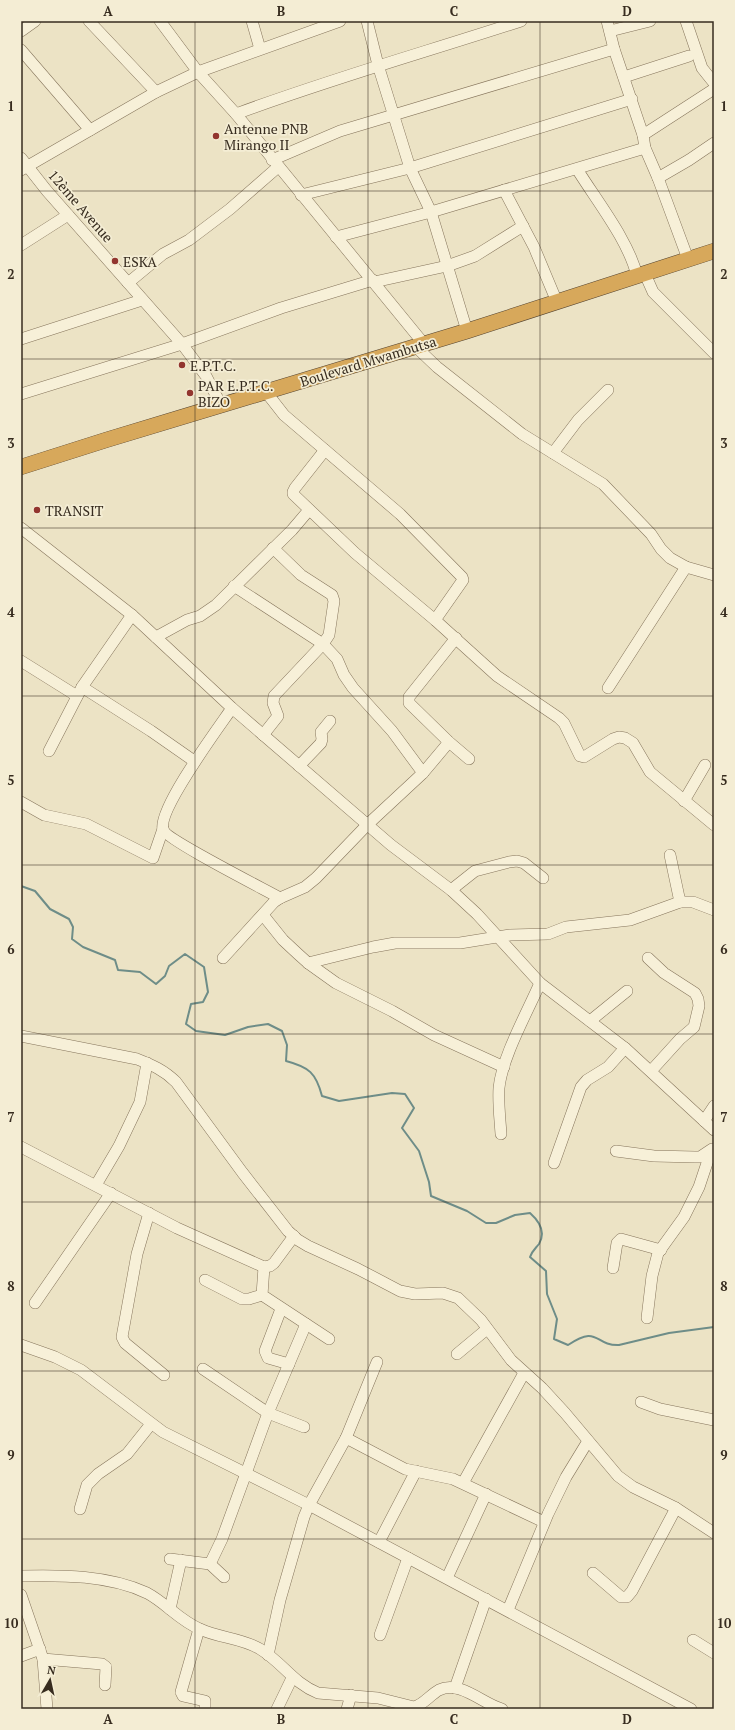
<svg xmlns="http://www.w3.org/2000/svg" width="735" height="1730" font-family="'PT Serif',serif">
<style>
.lines{fill:none;stroke-linecap:round;stroke-linejoin:round}
.stream{stroke:#6e8d88;stroke-width:2}
.minor-casing{stroke:#86755c;stroke-width:12}
.highway-casing{stroke:#544330;stroke-width:16}
.minor{stroke:#f7f0d8;stroke-width:11}
.highway{stroke:#d7a85b;stroke-width:15}
.grid{fill:none;stroke:#372c1f;stroke-width:1;stroke-opacity:0.55}
.poi-dot{fill:#92352f;stroke:#f4edd4;stroke-width:1.5}
.labels{text-anchor:middle;dominant-baseline:central;stroke-width:3.5;stroke-linejoin:round;paint-order:stroke}
.poi-label{font-size:14px;fill:#372c1f;stroke:#f4edd4;text-anchor:start}
.street-label{font-size:14px;fill:#372c1f;stroke:#f4edd4}
.neatline{fill:none;stroke:#372c1f;stroke-width:1.5}
.grid-label{font-size:13px;text-anchor:middle;font-weight:bold;fill:#372c1f}
</style>
<rect width="100%" height="100%" fill="#ece3c5"/>
<g class="lines">
<!-- stream -->
<path class="stream" d="M21,886L35,891L50,909L69,919L73,927L72,939L83,947L115,960L118,970L140,972L156,984L165,976L169,966L185,954L204,967L208,992L203,1002L191,1004L186,1024L196,1031L225,1035L248,1027L268,1024L282,1031L287,1045L286,1061C309,1067 316,1073 322,1096L339,1101L392,1093L405,1094L414,1108L402,1128L419,1151L429,1182L431,1196L467,1211L486,1223H496L515,1215L530,1213C539,1221 546,1232 539,1244C535,1249 532,1251 530,1257L546,1271L547,1294L557,1319L554,1339L568,1345C599,1324 594,1346 619,1345L669,1333L714,1327"/>
<!-- minor casing -->
<g class="minor-casing">
<g id="minor">
<polyline points="89,21 156,92"/>
<polyline points="160,21 198,72 236,114 424,344"/>
<polyline points="252,21 260,49"/>
<polyline points="367,21 378,65 410,168 431,212 467,331"/>
<polyline points="607,21 614,49 643,135 645,148 658,178 688,259"/>
<polyline points="686,21 702,68 714,83"/>
<polyline points="21,31 35,21"/>
<polyline points="610,31 650,21"/>
<polyline points="21,50 90,130"/>
<polyline points="624,77 689,56"/>
<path d="M236,114C330,79 426,52 521,21"/>
<polyline points="643,135 714,89"/>
<polyline points="21,158 47,191 182,344 206,376 221,405"/>
<polyline points="272,160 340,131 614,49"/>
<path d="M577,169C596,200 629,241 637,276"/>
<polyline points="21,170 156,92 198,72 340,21"/>
<polyline points="658,178 689,160 714,143"/>
<polyline points="504,190 534,247 557,302"/>
<polyline points="301,195 410,168 632,99"/>
<polyline points="336,237 431,212 645,148"/>
<polyline points="21,245 68,215"/>
<polyline points="645,274 653,292 714,353"/>
<polyline points="374,282 447,266 475,256 523,226"/>
<polyline points="128,283 163,254 189,240 230,209 278,167"/>
<polyline points="21,339 142,300"/>
<polyline points="416,347 437,367 522,434 603,484 651,534 661,549 670,558 686,567 714,575"/>
<polyline points="266,392 284,415 400,514 462,577 463,580 435,620"/>
<polyline points="21,394 182,344 281,308 373,280"/>
<polyline points="325,450 295,488 293,492 293,494 355,553 435,620 497,676 559,718 564,723 580,756 584,757 613,739 619,737 625,738 633,743 650,772 714,825"/>
<polyline points="553,453 578,420 608,390"/>
<polyline points="21,528 132,615 232,708 391,845 451,890 477,914 540,983 625,1048 714,1130"/>
<polyline points="234,586 323,644 337,659 344,675 353,688 392,731 423,773"/>
<polyline points="156,637 187,620 200,616 216,605 292,530 309,510"/>
<polyline points="456,638 409,697 409,703 449,742 469,759"/>
<polyline points="21,661 77,696"/>
<polyline points="82,687 151,731 194,761"/>
<polyline points="608,688 686,567"/>
<path d="M232,708C219,727 158,809 163,829C165,839 264,889 280,898"/>
<polyline points="263,735 278,716 273,703 274,696 323,644 329,635 334,601 332,595 301,575 273,548"/>
<polyline points="49,751 82,687 132,615"/>
<polyline points="299,766 321,743 322,739 321,732 330,721"/>
<polyline points="684,801 705,765"/>
<polyline points="21,802 44,815 86,824 153,858 163,829"/>
<polyline points="670,855 680,902"/>
<polyline points="451,890 475,871 509,862 517,861 524,863 543,878"/>
<polyline points="263,915 283,940 298,954 308,963 336,983 392,1011 434,1035 504,1067"/>
<polyline points="223,958 274,902 280,898 305,887 316,878 367,825 423,773 449,742"/>
<polyline points="648,958 664,973 695,993 698,999 699,1006 694,1027 680,1039 651,1071"/>
<polyline points="308,963 373,947 395,943 460,943 510,935 548,934 566,927 630,920 680,902 693,902 714,910"/>
<polyline points="590,1021 627,991"/>
<path d="M21,1036L137,1059C152,1065 164,1070 176,1082L242,1172L288,1231L298,1240L308,1246L358,1269L400,1291L415,1294L443,1293L458,1298L481,1320L511,1360L542,1388L565,1413L618,1476L633,1487L676,1508L714,1533"/>
<polyline points="704,1121 714,1106"/>
<path d="M501,1134C500,1119 498,1103 499,1088C502,1057 527,1013 540,983"/>
<polyline points="21,1147 177,1228 264,1267 270,1266 274,1263 294,1236"/>
<polyline points="616,1151 654,1156 695,1157 700,1157 712,1149"/>
<polyline points="554,1163 581,1087 587,1080 608,1067 625,1048"/>
<polyline points="96,1185 119,1146 140,1102 147,1063"/>
<polyline points="149,1213 137,1254 122,1337 125,1343 164,1375"/>
<polyline points="264,1267 262,1295 329,1339"/>
<polyline points="613,1268 617,1243 621,1239 661,1250"/>
<polyline points="205,1280 242,1299 249,1299 262,1295"/>
<polyline points="35,1303 111,1193"/>
<polyline points="281,1309 265,1351 268,1358 289,1364"/>
<polyline points="647,1318 652,1276 658,1253 684,1217 699,1187 711,1151"/>
<polyline points="21,1345 55,1357 81,1370 163,1432 309,1505 691,1709"/>
<polyline points="457,1354 487,1329"/>
<polyline points="203,1369 268,1413 304,1427"/>
<polyline points="641,1402 660,1409 714,1420"/>
<polyline points="346,1438 377,1362"/>
<polyline points="463,1483 524,1373"/>
<polyline points="80,1509 87,1485 98,1474 127,1454 151,1424"/>
<polyline points="379,1542 416,1471"/>
<polyline points="170,1559 210,1564 224,1577"/>
<polyline points="210,1564 222,1539 268,1413 306,1324"/>
<polyline points="593,1573 621,1597 627,1597 632,1591 676,1508"/>
<path d="M21,1576C62,1575 109,1575 147,1593C166,1603 180,1621 200,1629C219,1638 242,1638 260,1649C282,1662 293,1683 318,1693L378,1698L414,1707C423,1705 430,1695 439,1690C460,1680 483,1704 502,1709"/>
<polyline points="447,1578 486,1494"/>
<polyline points="21,1595 43,1659 47,1709"/>
<polyline points="170,1609 181,1560"/>
<polyline points="508,1610 548,1514 566,1477 588,1441"/>
<polyline points="199,1629 181,1692 183,1696 205,1701 205,1709"/>
<polyline points="380,1635 408,1558"/>
<polyline points="693,1640 714,1653"/>
<polyline points="268,1655 280,1600 304,1517 309,1505 346,1438 405,1469 453,1479 544,1522"/>
<polyline points="21,1656 40,1649"/>
<polyline points="43,1659 102,1664 106,1667 105,1685"/>
<polyline points="455,1688 486,1599"/>
<polyline points="277,1709 292,1678"/>
<polyline points="347,1709 351,1695"/>
</g>
</g>
<!-- highway casing -->
<g class="highway-casing">
<polyline id="highway" points="21,467 106,440 467,331 714,251"/>
</g>
<!-- minor -->
<use href="#minor" class="minor"/>
<!-- highway -->
<use href="#highway" class="highway"/>
</g>
<!-- grid -->
<path class="grid" d="M195,21V1709M368,21V1709M540,21V1709M21,191H714M21,359H714M21,528H714M21,696H714M21,865H714M21,1034H714M21,1202H714M21,1371H714M21,1539H714"/>
<!-- markers -->
<g class="poi-dot">
<circle cx="216" cy="136" r="4"/>
<circle cx="115" cy="261" r="4"/>
<circle cx="182" cy="365" r="4"/>
<circle cx="190" cy="393" r="4"/>
<circle cx="37" cy="510" r="4"/>
</g>
<g class="labels">
<!-- poi labels -->
<g class="poi-label">
<text x="224" y="128">Antenne PNB<tspan x="224" dy="16">Mirango II</tspan></text>
<text x="123" y="261">ESKA</text>
<text x="190" y="365">E.P.T.C.</text>
<text x="198" y="385">PAR E.P.T.C.<tspan x="198" dy="16">BIZO</tspan></text>
<text x="45" y="510">TRANSIT</text>
</g>
<!-- street labels -->
<g class="street-label">
<text transform="translate(81 206) rotate(49)">12ème Avenue</text>
<text transform="translate(368 361) rotate(-17)">Boulevard Mwambutsa</text>
</g>
</g>
<!-- border -->
<rect width="735" height="1730" fill="none" stroke="#f4edd4" stroke-width="44"/>
<!-- north arrow -->
<g transform="translate(50 1680) rotate(9)" stroke="#f4edd4" stroke-width="3" paint-order="stroke">
<path d="M0-3L7 15L0 10L-7 15Z" fill="#372c1f"/>
<text y="-6" font-size="11" font-weight="bold" text-anchor="middle" fill="#372c1f">N</text>
</g>
<rect x="22" y="22" width="691" height="1686" class="neatline"/>
<g class="grid-label">
<text x="108" y="16">A</text>
<text x="281" y="16">B</text>
<text x="454" y="16">C</text>
<text x="627" y="16">D</text>
<text x="11" y="111">1</text>
<text x="724" y="111">1</text>
<text x="11" y="279">2</text>
<text x="724" y="279">2</text>
<text x="11" y="448">3</text>
<text x="724" y="448">3</text>
<text x="11" y="617">4</text>
<text x="724" y="617">4</text>
<text x="11" y="785">5</text>
<text x="724" y="785">5</text>
<text x="11" y="954">6</text>
<text x="724" y="954">6</text>
<text x="11" y="1122">7</text>
<text x="724" y="1122">7</text>
<text x="11" y="1291">8</text>
<text x="724" y="1291">8</text>
<text x="11" y="1460">9</text>
<text x="724" y="1460">9</text>
<text x="11" y="1628">10</text>
<text x="724" y="1628">10</text>
<text x="108" y="1724">A</text>
<text x="281" y="1724">B</text>
<text x="454" y="1724">C</text>
<text x="627" y="1724">D</text>
</g>
</svg>
